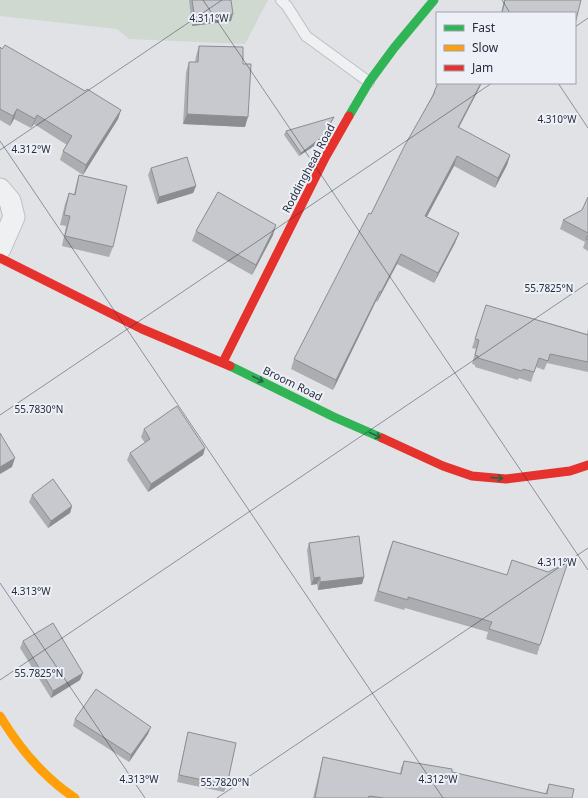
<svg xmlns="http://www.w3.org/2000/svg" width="588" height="798" font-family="'Noto Sans',sans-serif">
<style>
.park{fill:#d0d9d0}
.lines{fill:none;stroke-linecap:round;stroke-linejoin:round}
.lane-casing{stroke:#bdbfc3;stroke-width:12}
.street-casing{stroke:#bdbfc3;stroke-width:23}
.lane{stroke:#eff0f2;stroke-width:10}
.street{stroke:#eff0f2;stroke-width:21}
.fast{stroke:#30b455;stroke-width:9}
.slow{stroke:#ff9f0a;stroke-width:9}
.jam{stroke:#e5322d;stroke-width:9}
.wall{fill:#abadb1}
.shaded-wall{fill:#8b8d90}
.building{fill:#c7c9ce;stroke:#8b8d90}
.oneway{stroke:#2a6348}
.ticks{fill:none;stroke:#262d3f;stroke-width:1;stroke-opacity:0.45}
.labels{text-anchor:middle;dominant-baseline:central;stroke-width:4;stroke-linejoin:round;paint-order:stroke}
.street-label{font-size:11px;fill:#262d3f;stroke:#edf0f6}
.ticks-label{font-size:10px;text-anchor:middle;fill:#262d3f;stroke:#edf0f6;stroke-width:4;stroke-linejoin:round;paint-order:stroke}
</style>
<rect width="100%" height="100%" fill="#e0e2e6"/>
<!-- park -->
<polygon class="park" points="0,0 268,0 245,44 129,39 117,29 0,16"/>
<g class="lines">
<!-- lane casing -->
<g class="lane-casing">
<polyline id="lane" points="281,0 287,6 306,36 369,82"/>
</g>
<!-- street casing -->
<g class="street-casing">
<polyline id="street" points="0,189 10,201 14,217 0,249"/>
</g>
<!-- lane -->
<use href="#lane" class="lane"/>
<!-- street -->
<use href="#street" class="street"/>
<!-- fast -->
<g class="fast">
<polyline points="349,116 369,82 394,48 434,0"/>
<polyline points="230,366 334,417 382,438"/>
</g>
<!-- slow -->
<path class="slow" d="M0,716C20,749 43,777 75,798"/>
<!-- jam -->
<g class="jam">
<polyline points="0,258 142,329 230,366"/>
<polyline points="223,362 325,158 349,116"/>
<polyline points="382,438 443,466 472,476 506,479 570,471 588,465"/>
</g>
</g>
<!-- wall -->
<g class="wall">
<polygon points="189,0 231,0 231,21 192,26"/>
<polygon points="504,0 581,0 575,13 501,13"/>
<polygon points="199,46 243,64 245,127 183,124 186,72 189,62 195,62 196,56"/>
<polygon points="0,47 85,91 121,110 118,119 83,175 60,160 63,151 67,145 34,124 31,128 14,119 10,126 0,120"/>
<polygon points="438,83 459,128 510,155 507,165 495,188 454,166 426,216 459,233 455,243 434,283 397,264 377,302 376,301 333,390 291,369 294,359 371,214 431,98"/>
<polygon points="332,121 320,142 299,156 284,135 286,131"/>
<polygon points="151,168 196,186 193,193 157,204 148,175"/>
<polygon points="79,175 113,247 109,257 62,246 66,226 60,225 65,204 69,193 74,194 76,185"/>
<polygon points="588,197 588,251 583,248 585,242 560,229 563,220 582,210"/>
<polygon points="196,231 273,235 252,275 192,241"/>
<polygon points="486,305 587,334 588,328 588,372 547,363 544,370 536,367 531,382 519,378 518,380 475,367 475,365 472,364 476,349 472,348"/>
<polygon points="144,429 205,448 203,455 148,492 127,460 130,453 145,443 141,437"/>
<polygon points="32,495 72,506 70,513 48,528 29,502"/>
<polygon points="393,541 507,575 512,560 540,645 537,655 486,639 488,632 405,608 404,610 374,601 389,551"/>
<polygon points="309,543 364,577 362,584 318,590 317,584 311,585 307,550"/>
<polygon points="23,641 80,680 51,698 20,648"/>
<polygon points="75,719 148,734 129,762 73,726"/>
<polygon points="188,732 227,785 224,792 177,782 186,740"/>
<polygon points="323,757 400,774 401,768 404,761 545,794 549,784 572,798 313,798 321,765"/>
</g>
<!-- shaded-wall -->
<g class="shaded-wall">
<polygon points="233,14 231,21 192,26 195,19"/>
<polygon points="481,83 482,83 454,137 458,127"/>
<polygon points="17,109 14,119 10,126 13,116"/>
<polygon points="121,110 118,119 83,175 86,165"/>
<polygon points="187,114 248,117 245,127 183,124"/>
<polygon points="37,115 34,124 31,128 35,119"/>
<polygon points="334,117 332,121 320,142 299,156 301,153"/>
<polygon points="510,155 507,165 495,188 498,178"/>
<polygon points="457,156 454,166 422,226 425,216"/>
<polygon points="196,186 193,193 157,204 159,197"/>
<polygon points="276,225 273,235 252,275 256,265"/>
<polygon points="459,233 455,243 434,283 438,273"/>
<polygon points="401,254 397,264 377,302 381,292"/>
<polygon points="380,291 376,301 333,390 336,380"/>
<polygon points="205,448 203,455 148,492 151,484"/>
<polygon points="15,458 12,467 0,474 0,467"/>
<polygon points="72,506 70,513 48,528 51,521"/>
<polygon points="320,577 317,584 311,585 314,578"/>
<polygon points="364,577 362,584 318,590 320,582"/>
<polygon points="83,673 80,680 51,698 53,691"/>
<polygon points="151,727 148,734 129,762 131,755"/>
</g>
<!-- building -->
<g class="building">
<polygon points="192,0 231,0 233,14 195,19"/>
<polygon points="505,0 581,0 575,24 575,13 502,13"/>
<polygon points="5,45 85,91 87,89 121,110 86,165 63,151 72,136 37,115 35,119 17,109 13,116 0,109 0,47 2,49"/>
<polygon points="199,46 243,47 243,64 251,64 248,117 187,114 189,62 198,62"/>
<polygon points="438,83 481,83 458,127 510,155 498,178 457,156 425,216 459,233 438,273 401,254 381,292 380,291 336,380 294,359 369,213 371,214 405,145 435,92 434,92"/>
<polygon points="334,117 321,138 301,153 286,131"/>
<polygon points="187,157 196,186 159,197 151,168"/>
<polygon points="79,175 127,186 113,247 65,236 70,216 64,215 69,193 75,195"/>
<polygon points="218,192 276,225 256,265 196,231"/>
<polygon points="588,197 588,233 563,220 582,210"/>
<polygon points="588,235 588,240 586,239"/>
<polygon points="486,305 588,335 588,334 588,362 550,354 548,361 539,358 534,372 523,369 522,371 478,358 478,356 475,355 479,340 475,339"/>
<polygon points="177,406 205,448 151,484 130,453 150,439 144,429"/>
<polygon points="0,433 15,458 0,467"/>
<polygon points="53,479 72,506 51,521 32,495"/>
<polygon points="359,536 364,577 320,582 320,577 314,578 309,543"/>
<polygon points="393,541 507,575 512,560 548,572 568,562 540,645 489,629 492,622 408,597 408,600 378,591"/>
<polygon points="53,623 83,673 53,691 23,641"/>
<polygon points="96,689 151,727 131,755 75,719"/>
<polygon points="188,732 236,743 227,785 179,775"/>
<polygon points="323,757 401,774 404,761 452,769 452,772 547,794 549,784 574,789 572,798 384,798 369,796 368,798 315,798"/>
</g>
<!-- one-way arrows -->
<defs><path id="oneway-shaft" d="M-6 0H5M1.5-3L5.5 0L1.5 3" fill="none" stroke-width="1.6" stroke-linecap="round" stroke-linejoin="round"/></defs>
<g class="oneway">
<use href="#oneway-shaft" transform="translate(258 379) rotate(27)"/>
<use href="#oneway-shaft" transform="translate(375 435) rotate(24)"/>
<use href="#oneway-shaft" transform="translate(497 478) rotate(4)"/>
</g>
<!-- ticks -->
<path class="ticks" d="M203,0L588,570M502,0L510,13M575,27L588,18M558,83L588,128M0,141L443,798M0,150L222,0M0,415L492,83M0,583L145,798M0,680L588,283M217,798L588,548"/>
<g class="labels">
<!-- street labels -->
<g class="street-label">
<text transform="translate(308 168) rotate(-62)">Roddinghead Road</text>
<text transform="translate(293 383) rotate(26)">Broom Road</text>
</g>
</g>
<g class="ticks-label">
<text x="209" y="22">4.311°W</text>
<text x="557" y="123">4.310°W</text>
<text x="31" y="153">4.312°W</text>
<text x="549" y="292">55.7825°N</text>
<text x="39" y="413">55.7830°N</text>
<text x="557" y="566">4.311°W</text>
<text x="31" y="595">4.313°W</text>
<text x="39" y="677">55.7825°N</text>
<text x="139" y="783">4.313°W</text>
<text x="438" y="783">4.312°W</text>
<text x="225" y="786">55.7820°N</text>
</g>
<!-- legend -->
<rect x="436" y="12" width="140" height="72" fill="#edf0f6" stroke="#9da2ad"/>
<rect x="444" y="25" width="20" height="6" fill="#30b455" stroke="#9da2ad"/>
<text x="472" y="32" font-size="12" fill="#262d3f">Fast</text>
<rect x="444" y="45" width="20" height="6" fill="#ff9f0a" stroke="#9da2ad"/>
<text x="472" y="52" font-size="12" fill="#262d3f">Slow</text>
<rect x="444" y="65" width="20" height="6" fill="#e5322d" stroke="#9da2ad"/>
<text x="472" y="72" font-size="12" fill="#262d3f">Jam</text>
</svg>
